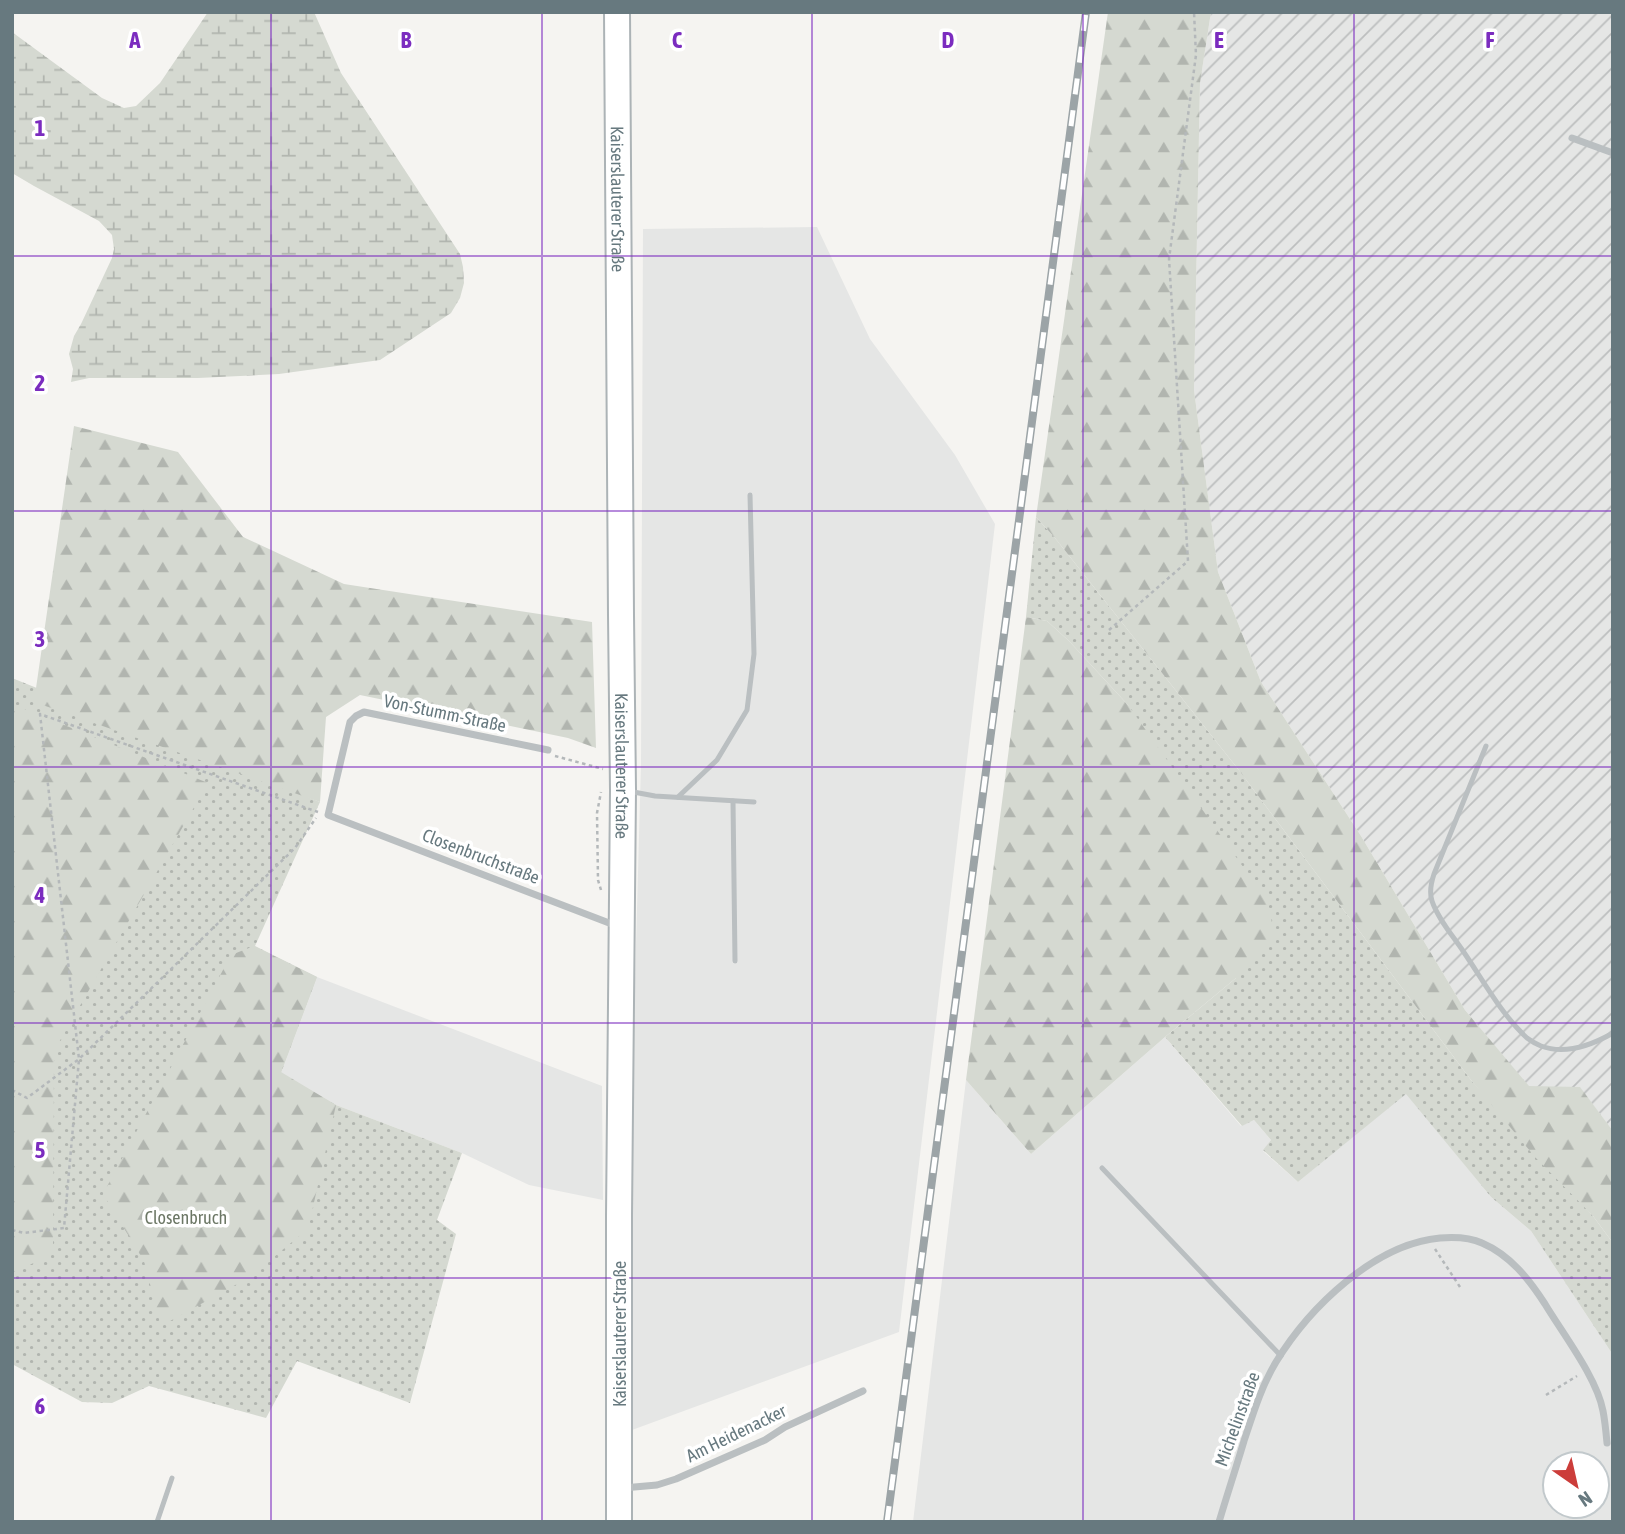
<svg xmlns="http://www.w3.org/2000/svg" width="1625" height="1534" font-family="'Asap Condensed',sans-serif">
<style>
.built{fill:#e5e6e5;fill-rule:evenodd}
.industrial{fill:url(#industrial-furrows)}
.grass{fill:url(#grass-dots)}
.forest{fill:url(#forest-firs)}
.wetland{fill:url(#wetland-marsh)}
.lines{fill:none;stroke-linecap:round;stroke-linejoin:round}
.secondary-casing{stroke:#acb3b6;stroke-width:28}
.path{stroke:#b4b8ba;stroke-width:2.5;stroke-dasharray:3.5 3.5;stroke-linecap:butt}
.service{stroke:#babfc1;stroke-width:5}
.minor{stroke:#babfc1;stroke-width:7}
.secondary{stroke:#fff;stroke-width:24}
.rail-casing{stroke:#9ca4a7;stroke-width:8}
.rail{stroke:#fff;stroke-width:5;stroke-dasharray:16;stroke-linecap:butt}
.grid{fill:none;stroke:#7b2cbf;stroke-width:2;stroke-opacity:0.55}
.labels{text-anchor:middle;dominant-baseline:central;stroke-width:7;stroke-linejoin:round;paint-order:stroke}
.street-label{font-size:18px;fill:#67797f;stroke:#fff}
.park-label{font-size:18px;fill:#6c7765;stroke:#fff}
.grid-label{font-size:23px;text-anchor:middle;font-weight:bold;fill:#7b2cbf;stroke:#fff;stroke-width:7;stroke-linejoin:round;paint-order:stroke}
</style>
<defs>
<pattern id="industrial-furrows" width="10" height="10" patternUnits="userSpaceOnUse" patternTransform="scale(1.75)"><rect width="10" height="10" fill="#e5e6e5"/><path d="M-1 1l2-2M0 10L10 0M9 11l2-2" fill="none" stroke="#bdbfbf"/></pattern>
<pattern id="grass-dots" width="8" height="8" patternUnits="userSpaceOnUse" patternTransform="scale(1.75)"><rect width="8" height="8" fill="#d5d9d1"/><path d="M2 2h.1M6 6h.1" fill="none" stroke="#b1b5af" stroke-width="1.8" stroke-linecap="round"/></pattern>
<pattern id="forest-firs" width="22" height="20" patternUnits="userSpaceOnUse" patternTransform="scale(1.75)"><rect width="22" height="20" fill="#d5d9d1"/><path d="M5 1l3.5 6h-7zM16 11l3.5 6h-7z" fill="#b1b5af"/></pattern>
<pattern id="wetland-marsh" width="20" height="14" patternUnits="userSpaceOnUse" patternTransform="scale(1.75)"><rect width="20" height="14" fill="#d5d9d1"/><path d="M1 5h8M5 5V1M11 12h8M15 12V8" fill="none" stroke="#b1b5af"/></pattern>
</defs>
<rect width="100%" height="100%" fill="#f5f4f1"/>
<!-- built -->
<g class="built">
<polygon points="817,227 870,339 955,455 995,524 899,1332 632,1430 632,1090 641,764 643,229"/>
<polygon points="317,977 602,1086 603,1200 529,1185 462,1153 336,1105 281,1073"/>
<path d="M1165,1037L1241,1126L1254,1120L1271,1140L1263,1151L1298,1182L1406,1093L1491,1197L1531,1231L1613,1355V1522H913L966,1080L1031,1154ZM1555,1464H1597V1506H1555Z"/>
</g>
<!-- industrial -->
<polygon class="industrial" points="1211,12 1613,12 1613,1131 1580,1088 1529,1087 1465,1010 1361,836 1261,682 1218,572 1194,390 1200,83"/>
<!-- grass -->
<g class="grass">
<polygon points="1036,517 1055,538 1238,769 1471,1080 1593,1216 1613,1243 1613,1355 1531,1231 1491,1197 1406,1094 1298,1182 1263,1150 1271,1140 1254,1120 1242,1126 1165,1037 1236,978 1128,705 1069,641 1047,621 1026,617"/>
<polygon points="12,678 320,802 255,946 317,977 281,1073 336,1105 462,1153 437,1220 456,1234 410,1403 297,1361 266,1418 149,1386 112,1403 82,1402 12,1364"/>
</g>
<!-- forest -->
<g class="forest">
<polygon points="1108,12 1211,12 1200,83 1194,390 1218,572 1261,682 1361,836 1465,1010 1529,1086 1580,1087 1613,1131 1613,1243 1593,1216 1535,1157 1471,1080 1238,769 1055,538 1036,517"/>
<polygon points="74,426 178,452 243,537 344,584 592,622 596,748 568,738 360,695 326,717 320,802 34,702"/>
<polygon points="1026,617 1047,621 1069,641 1128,705 1268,902 1274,934 1236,978 1165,1037 1031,1154 966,1080"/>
<polygon points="12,704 208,783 54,1051 53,1254 12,1273"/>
<polygon points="254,946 317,977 281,1072 336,1105 308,1229 248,1278 161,1326 144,1261 103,1194 231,955"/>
</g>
<!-- wetland -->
<polygon class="wetland" points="208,12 314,12 341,73 460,254 463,267 464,283 460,298 451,313 380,360 279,374 198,378 89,378 71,382 73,369 69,354 74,336 81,324 112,258 114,249 112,235 99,221 34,186 12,173 12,32 102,98 124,108 136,106 160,83"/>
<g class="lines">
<!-- secondary casing -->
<g class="secondary-casing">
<g id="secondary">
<path id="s1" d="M617,12L621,615L623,790L619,1216V1522"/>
</g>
</g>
<!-- path -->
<g class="path">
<polyline points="1109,630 1188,561 1169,259 1196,55 1194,12"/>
<polyline points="555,756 603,769"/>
<polyline points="601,890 598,880 597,813 601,792"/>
<polyline points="12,1090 27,1098 79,1059 295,848 316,818"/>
<polyline points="12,1230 24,1233 64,1228 79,1059 40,714 318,812"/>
<polyline points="1435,1249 1460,1287"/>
<polyline points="1546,1395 1577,1376"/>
</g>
<!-- service -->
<g class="service">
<path d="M1486,746L1434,874C1431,883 1429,892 1432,901C1438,919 1453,936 1463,951C1483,980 1501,1014 1527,1038C1531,1041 1536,1044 1541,1046C1565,1055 1592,1045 1613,1033"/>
<polyline points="628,791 655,796 754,802"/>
<polyline points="678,797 717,760 747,710 754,654 750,495"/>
<polyline points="733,801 735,961"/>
<polyline points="1102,1168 1281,1356"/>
<polyline points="157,1522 172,1478"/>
</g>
<!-- minor -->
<g class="minor">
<polyline points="1572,138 1613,153"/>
<polyline points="548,750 364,712 356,716 350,722 328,815 617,926"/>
<polyline points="623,1488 657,1485 676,1479 765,1440 785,1427 863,1391"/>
<path d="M1219,1522C1227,1495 1236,1468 1244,1441C1253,1414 1261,1387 1276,1362C1309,1308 1374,1244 1440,1238C1453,1237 1469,1237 1482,1243C1510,1255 1529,1279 1545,1304C1563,1334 1597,1378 1603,1411C1605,1421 1606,1432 1607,1443"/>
</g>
<!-- secondary -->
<use href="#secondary" class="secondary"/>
<!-- rail casing -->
<g class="rail-casing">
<polyline id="rail" points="887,1522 1086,12"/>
</g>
<!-- rail -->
<use href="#rail" class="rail"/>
</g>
<!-- grid -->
<path class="grid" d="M271,12V1522M542,12V1522M812,12V1522M1083,12V1522M1354,12V1522M12,256H1613M12,511H1613M12,767H1613M12,1023H1613M12,1278H1613"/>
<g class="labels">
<!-- street labels -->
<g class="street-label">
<text stroke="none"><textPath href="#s1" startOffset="187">Kaiserslauterer Straße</textPath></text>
<text transform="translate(445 713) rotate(12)">Von-Stumm-Straße</text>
<text stroke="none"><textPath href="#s1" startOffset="754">Kaiserslauterer Straße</textPath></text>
<text transform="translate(481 856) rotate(21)">Closenbruchstraße</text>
<text transform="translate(619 1334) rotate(-90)">Kaiserslauterer Straße</text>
<text transform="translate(1237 1419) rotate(-70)">Michelinstraße</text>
<text transform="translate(736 1433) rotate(-26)">Am Heidenacker</text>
</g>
<!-- park labels -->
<g class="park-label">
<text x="186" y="1217">Closenbruch</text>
</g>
</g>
<g class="grid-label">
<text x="135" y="48">A</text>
<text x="406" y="48">B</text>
<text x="677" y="48">C</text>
<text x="948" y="48">D</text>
<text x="1219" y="48">E</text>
<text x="1490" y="48">F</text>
<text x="40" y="136">1</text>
<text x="40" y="391">2</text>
<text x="40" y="647">3</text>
<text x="40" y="903">4</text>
<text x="40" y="1158">5</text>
<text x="40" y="1414">6</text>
</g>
<!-- border -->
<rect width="1625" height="1534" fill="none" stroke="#67797f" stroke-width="28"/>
<!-- north arrow -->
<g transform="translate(1576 1485) rotate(146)"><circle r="33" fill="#ffffff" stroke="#c2c9cc" stroke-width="2"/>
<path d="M0-5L12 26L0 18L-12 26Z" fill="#cc3d3a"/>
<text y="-10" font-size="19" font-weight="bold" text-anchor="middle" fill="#67797f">N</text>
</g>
</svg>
